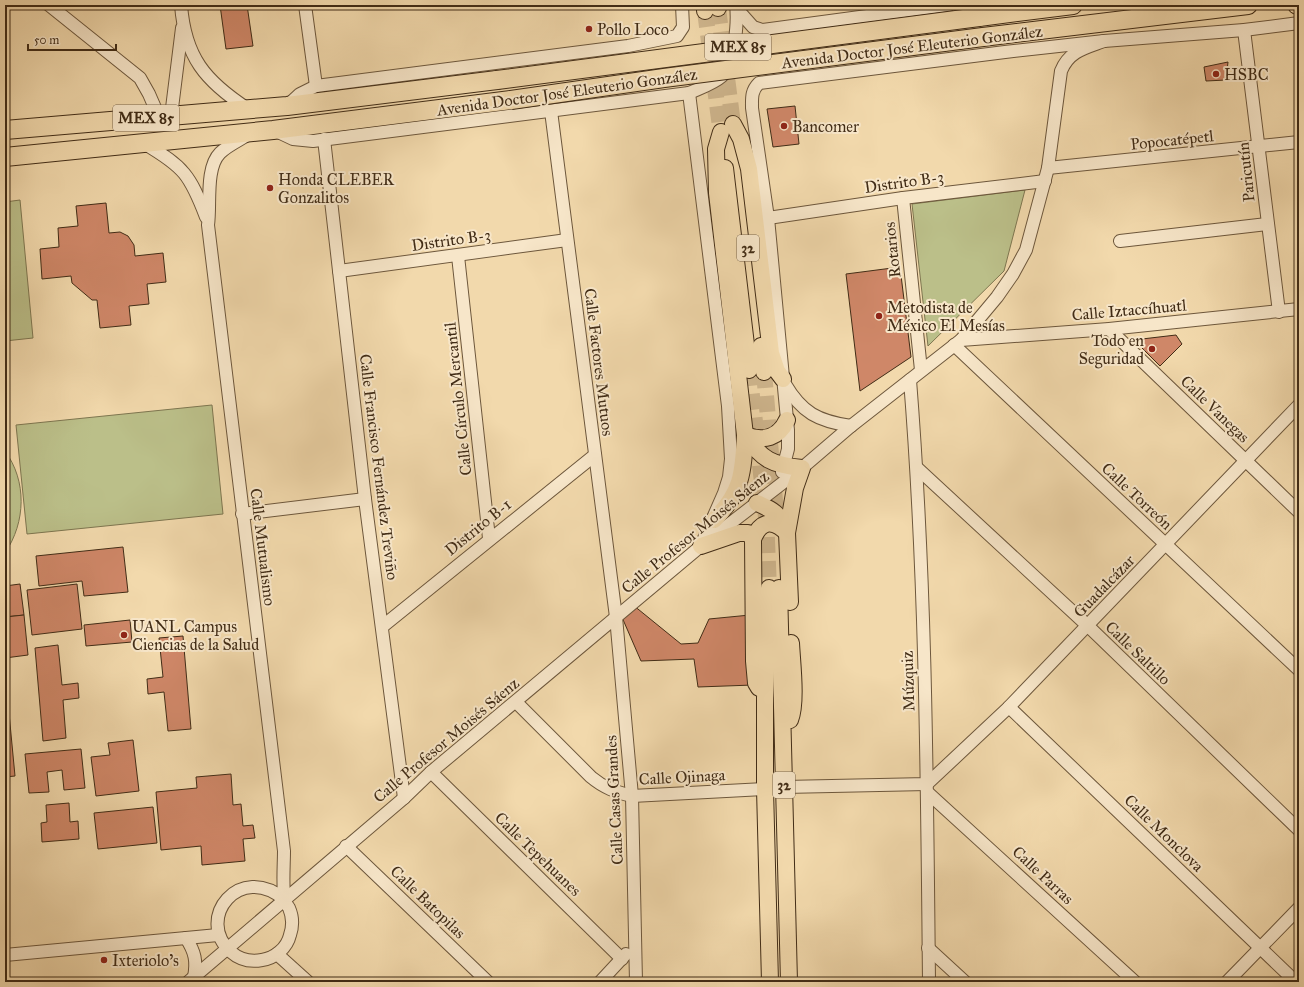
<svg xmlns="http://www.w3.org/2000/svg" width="1304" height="987" font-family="'IM FELL Great Primer',serif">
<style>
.green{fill:#bbbf89;stroke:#7e7650}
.building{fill:#cf8768;stroke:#412c16}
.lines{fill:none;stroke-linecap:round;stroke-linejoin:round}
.major-tunnel{stroke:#cfb68e;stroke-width:16;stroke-dasharray:16 8;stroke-linecap:butt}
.minor-casing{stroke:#6d573c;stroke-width:14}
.major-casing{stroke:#412c16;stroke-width:18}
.highway-casing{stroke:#412c16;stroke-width:20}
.minor{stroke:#f7e6c9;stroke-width:12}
.major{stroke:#f2d9ac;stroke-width:16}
.highway{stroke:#f2d9ac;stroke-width:18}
.highway-bridge-casing{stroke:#412c16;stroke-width:20;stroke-linecap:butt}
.highway-bridge{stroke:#f2d9ac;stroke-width:18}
.poi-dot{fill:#8f2418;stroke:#f7e6c9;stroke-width:1.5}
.labels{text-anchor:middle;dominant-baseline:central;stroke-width:4;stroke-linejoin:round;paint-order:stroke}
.shield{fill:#f7e6c9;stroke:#78644c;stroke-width:1}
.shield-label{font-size:15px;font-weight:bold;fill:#412c16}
.poi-label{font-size:16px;fill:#412c16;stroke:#f7e6c9;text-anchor:start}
.street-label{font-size:16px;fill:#412c16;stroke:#f7e6c9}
</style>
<rect width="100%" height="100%" fill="#f2d9ac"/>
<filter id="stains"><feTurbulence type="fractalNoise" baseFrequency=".005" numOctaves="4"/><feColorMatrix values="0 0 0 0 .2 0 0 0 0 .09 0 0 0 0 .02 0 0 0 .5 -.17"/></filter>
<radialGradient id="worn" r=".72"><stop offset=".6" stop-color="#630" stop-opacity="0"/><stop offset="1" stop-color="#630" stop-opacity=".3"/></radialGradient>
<!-- green -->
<g class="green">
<polygon points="1025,190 1004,271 928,346 912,204"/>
<polygon points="20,200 33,338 5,341 5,202"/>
<polygon points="212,405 223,514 27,534 16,425"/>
<path d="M5,451C27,481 26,522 5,553Z"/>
</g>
<!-- building -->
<g class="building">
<polygon points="220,5 247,5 253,46 226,49"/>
<polygon points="603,5 639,5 604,9"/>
<polygon points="1228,62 1226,80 1206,81 1204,67"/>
<polygon points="795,106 799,144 773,147 767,109"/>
<polygon points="106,203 109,233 120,232 128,236 134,245 135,256 163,253 166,282 147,284 149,304 129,306 131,325 100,328 97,300 92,300 72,283 71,276 42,279 40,249 59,247 58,228 78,226 76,206"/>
<polygon points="900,267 911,357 860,391 846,274"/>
<polygon points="1176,335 1182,344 1160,366 1140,346 1142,339"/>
<polygon points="123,547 128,592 84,596 82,581 39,586 36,556"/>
<polygon points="20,584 24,615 5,617 5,586"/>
<polygon points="77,584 82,629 32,635 27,590"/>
<polygon points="633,605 681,644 698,643 709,619 750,615 753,685 698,687 694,659 641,661 621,615"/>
<polygon points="24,615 28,655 5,658 5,617"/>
<polygon points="130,620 132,642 86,646 84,625"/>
<polygon points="183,636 191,729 168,731 164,692 148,694 147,679 163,677 159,638"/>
<polygon points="58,645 62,685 78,683 79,698 63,700 66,738 43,741 35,648"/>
<polygon points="7,692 15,776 5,777 5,693"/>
<polygon points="133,740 139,791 96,796 91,757 110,755 108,743"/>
<polygon points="81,749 85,788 64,790 62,770 47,772 49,792 29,793 25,754"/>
<polygon points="231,774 233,805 241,804 243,826 253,825 255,838 243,839 245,861 202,865 201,846 161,850 156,792 197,788 196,777"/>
<polygon points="69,803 70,822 78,821 79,839 42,842 41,823 47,822 46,805"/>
<polygon points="153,807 157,843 98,849 94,813"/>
</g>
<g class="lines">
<!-- major-tunnel -->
<g class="major-tunnel">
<polyline points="718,8 733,124"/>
<polyline points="705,11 720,127"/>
<polyline points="749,370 766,517 769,588"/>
<polyline points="764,372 777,524"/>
</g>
<!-- minor casing -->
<g class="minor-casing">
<g id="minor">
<polyline points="49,5 140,78 149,94 159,117"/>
<path d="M181,5C185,57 205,81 248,109"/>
<polyline points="305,5 316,86"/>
<polyline points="737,9 753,27 762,30 949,5"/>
<polyline points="1244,30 1279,312"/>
<polyline points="689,93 728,406 731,459 729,477 724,493 702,543"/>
<polyline points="287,106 300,94 316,86 628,46 677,36 683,27 682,5"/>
<polyline points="551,111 616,617 632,796 636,982"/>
<polyline points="171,116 182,28"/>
<path d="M274,130L293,139L313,141L689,93C700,88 713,84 722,76C735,65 738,21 736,5"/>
<path d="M249,134C240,140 228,145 220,153C205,168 211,205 208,225L284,851C284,864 282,890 285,900C285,903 288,906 289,908C293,917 293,926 290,935C287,948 275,958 262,960C251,962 240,960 231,952C194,919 240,861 285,900"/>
<polyline points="324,139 365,499 404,798"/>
<path d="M145,144C184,167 190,175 206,217"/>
<polyline points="1048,168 1299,142"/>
<polyline points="903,198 921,370"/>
<polyline points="768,218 903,198 1045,181"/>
<polyline points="1120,241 1267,224"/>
<polyline points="458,256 489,538"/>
<polyline points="339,271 567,240"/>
<polyline points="1109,329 1299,512"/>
<polyline points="961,340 1109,329 1299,309"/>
<polyline points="954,345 1299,670"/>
<path d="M910,380C926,580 927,781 929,982"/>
<path d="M785,384C802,413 818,421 851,426"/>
<polyline points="917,468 1088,626 1299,830"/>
<path d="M782,472L788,449V430L768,218L752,108C752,98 751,91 759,83L1005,52L1104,41L1244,30L1299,23"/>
<polyline points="242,514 365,499"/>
<polyline points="383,626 595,455"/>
<path d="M516,702L591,777C604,788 616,792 632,796L765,789"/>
<polyline points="1009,707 1296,982"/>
<polyline points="431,772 622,959"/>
<polyline points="784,787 927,784 1009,707 1299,405"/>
<polyline points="927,792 1135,982"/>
<polyline points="346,846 488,982"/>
<path d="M186,938C195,952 197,961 194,977"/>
<polyline points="928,948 965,982"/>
<polyline points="277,954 308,982"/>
<polyline points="5,955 218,935"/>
<path d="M188,982L404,798L431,772L701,546L802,468L851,426L961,340L997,297L1013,274L1026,250L1048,168L1061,71C1069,51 1085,48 1104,41"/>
<polyline points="600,982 626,954"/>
<polyline points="1227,982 1299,908"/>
</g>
</g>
<!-- major casing -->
<g class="major-casing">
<g id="major">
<polyline points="705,5 705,11"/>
<polyline points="718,5 718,8"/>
<polyline points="733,124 741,139 749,169 771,353 777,371 783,379"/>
<polyline points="725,168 749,370"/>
<polyline points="761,346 764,372"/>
<path d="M745,435C762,460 772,465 802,468L795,488L787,533L790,602"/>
<path d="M745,435C764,442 779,438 787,420"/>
<path d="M757,503C773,510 779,513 786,530"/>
<path d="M714,520C742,492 743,473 745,435L717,193L716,149L721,132"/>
<path d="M753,539C761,520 773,519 787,533"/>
<polyline points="701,546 739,533 748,533 753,539 754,661 756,683 759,688"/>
<polyline points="769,588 765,698 765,789 770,982"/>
<polyline points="779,588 789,982"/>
<path d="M790,720C797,703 792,663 791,643"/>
</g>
</g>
<!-- highway casing -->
<g class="highway-casing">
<g id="highway">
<polyline points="1297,5 1299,5"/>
<polyline points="979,17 1073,5"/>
<polyline points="983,37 1248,5"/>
<polyline points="5,130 287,106 497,80"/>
<polyline points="5,157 273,130 511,100"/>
</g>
</g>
<!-- minor -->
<use href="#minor" class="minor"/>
<!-- major -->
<use href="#major" class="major"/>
<!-- highway -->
<use href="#highway" class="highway"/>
<!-- highway-bridge casing -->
<g class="highway-bridge-casing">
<g id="highway-bridge">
<polyline points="497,80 979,17"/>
<polyline points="511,100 664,78 983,37"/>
</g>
</g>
<!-- highway-bridge -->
<use href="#highway-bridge" class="highway-bridge"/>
</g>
<!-- markers -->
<g class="poi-dot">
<circle cx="589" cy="29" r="4"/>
<circle cx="1216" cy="74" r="4"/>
<circle cx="784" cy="126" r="4"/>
<circle cx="270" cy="188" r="4"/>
<circle cx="879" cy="316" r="4"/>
<circle cx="1152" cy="349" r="4"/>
<circle cx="124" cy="635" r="4"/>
<circle cx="104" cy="960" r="4"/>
</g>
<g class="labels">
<!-- shield labels -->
<g class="shield">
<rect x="705" y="34" width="66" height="26" rx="3"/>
<rect x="113" y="105" width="66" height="26" rx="3"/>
<rect x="737" y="235" width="22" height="26" rx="3"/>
<rect x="773" y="772" width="22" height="26" rx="3"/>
</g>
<g class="shield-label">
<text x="738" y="47">MEX 85</text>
<text x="146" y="118">MEX 85</text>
<text x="748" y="248">32</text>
<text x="784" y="785">32</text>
</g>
<!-- poi labels -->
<g class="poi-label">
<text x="597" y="29">Pollo Loco</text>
<text x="1224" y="74">HSBC</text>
<text x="792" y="126">Bancomer</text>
<text x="278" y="179">Honda CLEBER<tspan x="278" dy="18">Gonzalitos</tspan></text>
<text x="887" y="307">Metodista de<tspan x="887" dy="18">México El Mesías</tspan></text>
<text x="1144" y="340" text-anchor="end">Todo en<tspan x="1144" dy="18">Seguridad</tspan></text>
<text x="132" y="626">UANL Campus<tspan x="132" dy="18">Ciencias de la Salud</tspan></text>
<text x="112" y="960">Ixteriolo's</text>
</g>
<!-- street labels -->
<g class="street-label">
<text transform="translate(912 47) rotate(-7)">Avenida Doctor José Eleuterio González</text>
<text transform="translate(567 92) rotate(-8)">Avenida Doctor José Eleuterio González</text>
<text transform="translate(1172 140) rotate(-6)">Popocatépetl</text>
<text transform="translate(1246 172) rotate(-96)">Paricutín</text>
<text transform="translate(904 182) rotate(-8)">Distrito B-3</text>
<text transform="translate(451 240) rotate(-8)">Distrito B-3</text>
<text transform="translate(892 250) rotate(-96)">Rotarios</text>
<text transform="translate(1129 310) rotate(-5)">Calle Iztaccíhuatl</text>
<text transform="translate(599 362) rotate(83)">Calle Factores Mutuos</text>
<text transform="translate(458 399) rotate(-96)">Calle Círculo Mercantil</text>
<text transform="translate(1215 409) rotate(44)">Calle Vanegas</text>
<text transform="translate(379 467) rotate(83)">Calle Francisco Fernández Treviño</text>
<text transform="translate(1137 496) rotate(43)">Calle Torreón</text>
<text transform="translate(478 527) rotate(-39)">Distrito B-1</text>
<text transform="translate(695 532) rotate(-39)">Calle Profesor Moisés Sáenz</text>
<text transform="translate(263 547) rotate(83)">Calle Mutualismo</text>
<text transform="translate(1104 586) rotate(-46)">Guadalcázar</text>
<text transform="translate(1138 653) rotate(44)">Calle Saltillo</text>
<text transform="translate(908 681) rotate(-92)">Múzquiz</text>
<text transform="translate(446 740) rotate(-40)">Calle Profesor Moisés Sáenz</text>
<text transform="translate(682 777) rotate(-3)">Calle Ojinaga</text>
<text transform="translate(614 800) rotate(-93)">Calle Casas Grandes</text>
<text transform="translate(1164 833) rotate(44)">Calle Monclova</text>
<text transform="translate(538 854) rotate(44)">Calle Tepehuanes</text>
<text transform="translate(1043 875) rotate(43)">Calle Parras</text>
<text transform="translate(428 902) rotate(44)">Calle Batopilas</text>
</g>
</g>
<!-- margin -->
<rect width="1304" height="987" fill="none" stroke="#f2d9ac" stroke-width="20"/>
<rect x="6" y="6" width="1292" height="975" fill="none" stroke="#412c16" stroke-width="2"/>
<rect x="10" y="10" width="1284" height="967" fill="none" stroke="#412c16"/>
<!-- scale -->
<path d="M28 44v6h88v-6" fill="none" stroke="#412c16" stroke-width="2"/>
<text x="34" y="44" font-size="12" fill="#412c16" stroke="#f7e6c9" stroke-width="3" paint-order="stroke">50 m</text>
<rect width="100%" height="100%" filter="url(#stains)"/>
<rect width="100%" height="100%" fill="url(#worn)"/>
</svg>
